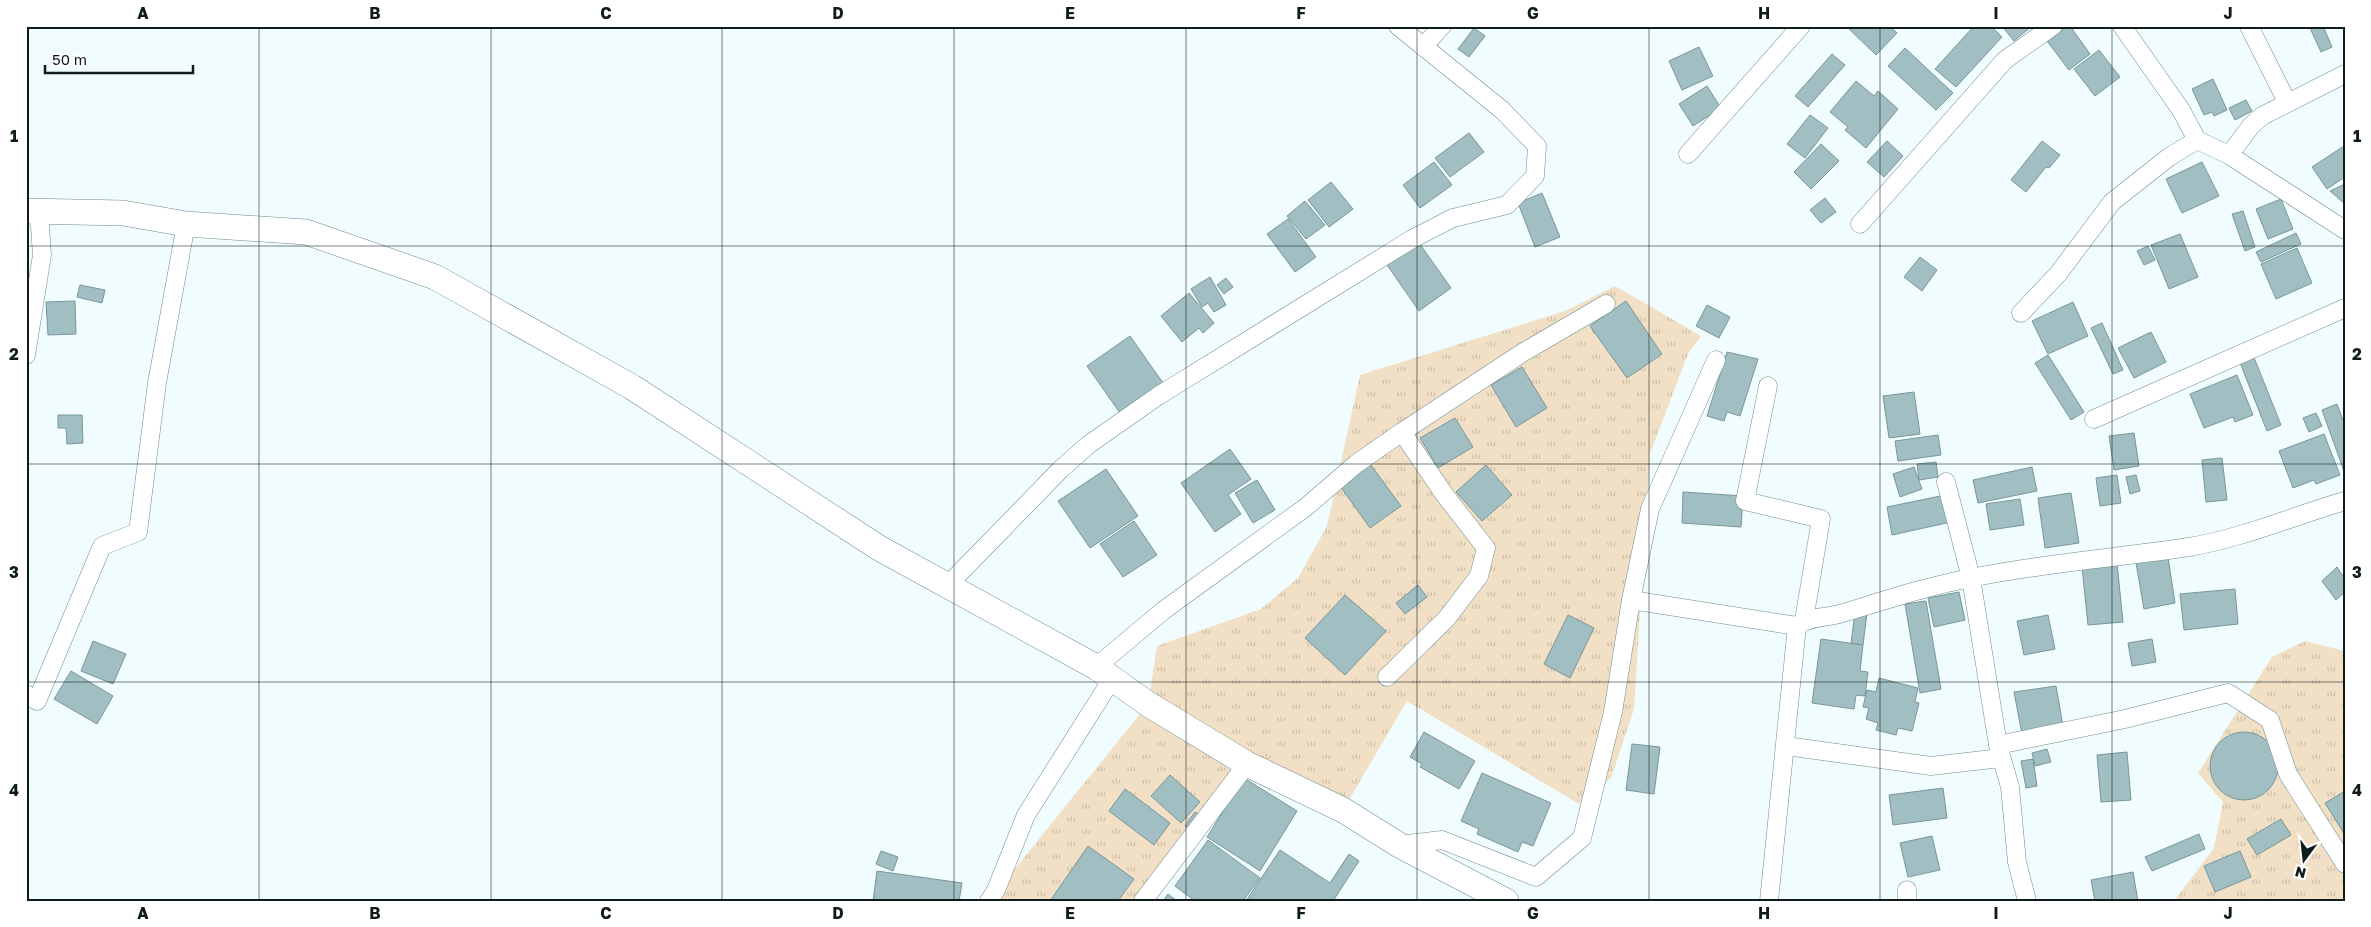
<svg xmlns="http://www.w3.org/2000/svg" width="2371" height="927" font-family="'Golos Text',sans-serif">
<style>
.grass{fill:url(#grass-tufts)}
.building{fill:#a1bfc2;stroke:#799699}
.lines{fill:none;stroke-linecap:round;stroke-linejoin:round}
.street-casing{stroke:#6e8b8e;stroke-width:19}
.secondary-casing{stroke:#6e8b8e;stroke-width:26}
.street{stroke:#fff;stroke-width:18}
.secondary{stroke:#fff;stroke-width:25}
.grid{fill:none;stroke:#101b1c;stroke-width:1;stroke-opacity:0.55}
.neatline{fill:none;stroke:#101b1c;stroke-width:2}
.grid-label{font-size:16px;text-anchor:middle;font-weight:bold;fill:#101b1c}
</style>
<defs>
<pattern id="grass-tufts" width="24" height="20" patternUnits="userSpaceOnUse" patternTransform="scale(1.25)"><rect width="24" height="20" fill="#f1e0c6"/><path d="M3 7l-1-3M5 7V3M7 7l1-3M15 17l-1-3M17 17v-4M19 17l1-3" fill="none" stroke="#cec0aa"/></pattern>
</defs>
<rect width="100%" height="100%" fill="#f0fcfd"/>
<!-- grass -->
<g class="grass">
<polygon points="1615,286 1701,336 1688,354 1650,454 1634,709 1611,778 1579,804 1407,701 1343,810 1247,764 1211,811 1156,901 989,901 1148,704 1157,646 1261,609 1298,578 1327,526 1360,375 1565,311"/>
<polygon points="2305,641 2345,651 2345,901 2174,901 2214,848 2223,802 2198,773 2272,657"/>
</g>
<!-- building -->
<g class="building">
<polygon points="1846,26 1889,26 1897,33 1876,55"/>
<polygon points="1974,26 1991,26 2002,37 1956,87 1935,69"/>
<polygon points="2002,26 2032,26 2014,41"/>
<polygon points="2067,26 2070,26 2090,54 2069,70 2047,41"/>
<polygon points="2314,26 2323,26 2332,47 2321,52 2310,28"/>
<polygon points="1474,28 1485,36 1469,57 1458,49"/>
<polygon points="1699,47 1713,76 1682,90 1669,61"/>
<polygon points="1905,48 1953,93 1936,110 1888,66"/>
<polygon points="2099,50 2120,77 2095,96 2074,69"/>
<polygon points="1832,54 1845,65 1808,107 1795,96"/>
<polygon points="2213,79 2227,110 2214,116 2212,112 2204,115 2192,89"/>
<polygon points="1856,81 1874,96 1878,91 1898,109 1866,148 1845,130 1848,127 1830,112"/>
<polygon points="1707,86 1721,108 1693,126 1679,104"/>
<polygon points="2246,100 2252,111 2235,120 2229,108"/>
<polygon points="1810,115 1828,128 1805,158 1787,144"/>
<polygon points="1469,133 1484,152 1450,177 1435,158"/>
<polygon points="1887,141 1903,156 1884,177 1867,162"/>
<polygon points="2042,141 2060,155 2049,168 2046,167 2026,192 2011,180"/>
<polygon points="1821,144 1839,161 1811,189 1794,172"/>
<polygon points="2344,146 2345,177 2327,189 2312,167"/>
<polygon points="1434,162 1452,185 1420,208 1403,185"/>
<polygon points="2202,162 2219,196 2182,213 2166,179"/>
<polygon points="1331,182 1353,209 1329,227 1308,200"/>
<polygon points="2345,184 2345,204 2330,191"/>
<polygon points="1542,193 1560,237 1535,247 1518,203"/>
<polygon points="1825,198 1836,212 1821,223 1810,210"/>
<polygon points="2281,199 2293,229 2268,239 2256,209"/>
<polygon points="1305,201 1325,225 1306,239 1287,216"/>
<polygon points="2243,211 2255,247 2245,251 2232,214"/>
<polygon points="1288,219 1316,257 1295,272 1267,234"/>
<polygon points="2296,233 2301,244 2261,262 2256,252"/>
<polygon points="2180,234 2198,277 2169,289 2151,245"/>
<polygon points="1417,240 1451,288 1419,311 1385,262"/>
<polygon points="2148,246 2155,260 2144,265 2137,251"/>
<polygon points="2297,248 2312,283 2276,299 2261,264"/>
<polygon points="1920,257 1937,270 1922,291 1904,277"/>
<polygon points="1210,277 1226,305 1214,312 1208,303 1202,307 1191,289"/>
<polygon points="1226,278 1233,287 1224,294 1217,285"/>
<polygon points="80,285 105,290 102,303 77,297"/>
<polygon points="1189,293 1214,323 1203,333 1199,328 1182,342 1161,316"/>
<polygon points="75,301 76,334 48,335 46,302"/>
<polygon points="1626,301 1662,354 1627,378 1590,326"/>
<polygon points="2073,302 2088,336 2048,354 2032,321"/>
<polygon points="1707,305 1730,317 1719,338 1696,326"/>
<polygon points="2102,323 2123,370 2113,374 2091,328"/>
<polygon points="2151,332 2166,362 2134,378 2118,348"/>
<polygon points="1130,336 1163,383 1120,413 1087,366"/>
<polygon points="1727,352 1758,359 1740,416 1727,412 1724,421 1707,416"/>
<polygon points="2048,355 2084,412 2071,420 2035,363"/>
<polygon points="2253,355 2281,425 2267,431 2239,360"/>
<polygon points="1522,367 1547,408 1516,427 1491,385"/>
<polygon points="2237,375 2253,415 2235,422 2233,417 2204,428 2190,394"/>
<polygon points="1914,392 1920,434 1889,438 1883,396"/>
<polygon points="2337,404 2345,426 2345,474 2322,410"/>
<polygon points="2316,413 2322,426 2309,432 2303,418"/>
<polygon points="58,415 82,415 83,443 67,444 66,428 58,428"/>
<polygon points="1455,418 1473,447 1438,468 1420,438"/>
<polygon points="2134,433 2139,466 2114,470 2109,436"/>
<polygon points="2324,434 2340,475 2316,484 2314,480 2293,488 2279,451"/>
<polygon points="1938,435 1941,455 1898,461 1895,441"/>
<polygon points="1230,449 1251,479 1228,495 1241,514 1215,532 1181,483"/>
<polygon points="2222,458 2227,500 2206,502 2202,460"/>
<polygon points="1936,462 1938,477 1919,480 1917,464"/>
<polygon points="1370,464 1401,506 1370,528 1340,486"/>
<polygon points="1486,465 1512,495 1482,521 1456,492"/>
<polygon points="1914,467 1922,489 1900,497 1893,474"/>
<polygon points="2032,467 2037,491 1978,503 1973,480"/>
<polygon points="1106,469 1138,516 1090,548 1058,501"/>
<polygon points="2117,475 2121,503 2100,506 2096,478"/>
<polygon points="2136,475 2140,491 2130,494 2126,477"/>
<polygon points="1257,480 1275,510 1253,523 1235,493"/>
<polygon points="1683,492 1743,496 1741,527 1682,523"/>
<polygon points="2071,493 2079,543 2045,548 2038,498"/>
<polygon points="1945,495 1951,522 1892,535 1887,507"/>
<polygon points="2020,499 2024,525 1990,530 1986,504"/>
<polygon points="1134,521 1157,555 1123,577 1100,544"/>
<polygon points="2168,557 2175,603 2144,609 2136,563"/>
<polygon points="2117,563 2123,622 2088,625 2082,567"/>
<polygon points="2337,567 2345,579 2345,592 2336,600 2322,581"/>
<polygon points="1418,585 1427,597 1405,614 1396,603"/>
<polygon points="2235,589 2238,624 2184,630 2180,594"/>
<polygon points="1959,592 1965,620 1934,627 1928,598"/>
<polygon points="1345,595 1386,631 1345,675 1305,638"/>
<polygon points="1926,601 1941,689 1920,693 1905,604"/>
<polygon points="1855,612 1867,613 1863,645 1851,643"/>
<polygon points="1568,615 1594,628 1570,678 1544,664"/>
<polygon points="2048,615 2055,649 2024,655 2017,621"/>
<polygon points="1821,639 1863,645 1860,671 1868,672 1865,696 1856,695 1854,709 1812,703"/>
<polygon points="2152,639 2156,662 2132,666 2128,643"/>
<polygon points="93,641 126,654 113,684 81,671"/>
<polygon points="71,671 113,696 97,724 54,699"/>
<polygon points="1879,678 1918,688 1915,702 1919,703 1912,731 1898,728 1896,735 1876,730 1878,723 1866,719 1869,708 1863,707 1867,690 1876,692"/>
<polygon points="2056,686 2063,726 2022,734 2014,692"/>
<polygon points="1424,732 1475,761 1459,789 1420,767 1422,764 1410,757"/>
<circle cx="2244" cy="766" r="34"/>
<polygon points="1632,744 1660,747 1654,794 1626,790"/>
<polygon points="2047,749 2051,762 2035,766 2032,753"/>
<polygon points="2127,752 2131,800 2101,802 2097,755"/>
<polygon points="2033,759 2037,786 2026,788 2021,761"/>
<polygon points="1482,773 1551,803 1533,846 1522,842 1518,852 1477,834 1479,829 1461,821"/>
<polygon points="1170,775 1200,802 1181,823 1151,796"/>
<polygon points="1244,778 1297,811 1260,871 1207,837"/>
<polygon points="1943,788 1947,818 1893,825 1889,795"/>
<polygon points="1125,789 1170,823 1154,845 1109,811"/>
<polygon points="2345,791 2345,835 2325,803"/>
<polygon points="1195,812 1201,816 1191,829 1185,826"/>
<polygon points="2281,819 2291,835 2257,855 2247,839"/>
<polygon points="2199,834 2205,849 2152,871 2145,857"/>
<polygon points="1932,836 1940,870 1908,877 1900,843"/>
<polygon points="1208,840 1260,878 1243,901 1195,901 1175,886"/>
<polygon points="1088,846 1134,879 1118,901 1050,901"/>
<polygon points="1280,850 1330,883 1349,854 1359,861 1333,901 1246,901"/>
<polygon points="881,851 898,857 893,871 876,864"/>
<polygon points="2240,851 2251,877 2215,892 2204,866"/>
<polygon points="877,871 962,883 959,901 873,901"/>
<polygon points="2133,872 2138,901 2095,901 2091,880"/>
<polygon points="1168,894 1177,901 1163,901"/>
</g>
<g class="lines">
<!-- street casing -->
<g class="street-casing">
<g id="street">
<polyline points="2122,26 2181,110 2197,140 2229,155 2345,230"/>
<polyline points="2249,26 2287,102"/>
<polyline points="1423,47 1442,26"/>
<polyline points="1688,154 1801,26"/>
<polyline points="2229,155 2251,126 2262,116 2345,74"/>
<polyline points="1860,224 2005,60 2053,26"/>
<polyline points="2021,313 2058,274 2112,202 2169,157 2197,140"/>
<polyline points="26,355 42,255 39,212"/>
<polyline points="1768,386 1745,501 1821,519 1804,620"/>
<polyline points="2094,419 2345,308"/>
<polyline points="1946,482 1971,578 1998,745 2010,787 2017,862 2027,901"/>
<polyline points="947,586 1060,470 1088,445 1158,396 1412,239 1453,218 1507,205 1535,176 1537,146 1502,110 1398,26"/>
<polyline points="1631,600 1797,626"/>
<polyline points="1096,667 1164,610 1306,507 1356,464 1402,432 1522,353 1606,304"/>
<polyline points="1387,677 1447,618 1479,576 1486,548 1444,494 1402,432"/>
<polyline points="26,694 37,701 102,546 138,532 157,383 186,224"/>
<polyline points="1998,745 2125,719 2228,693 2270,720 2288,774 2345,864"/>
<polyline points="1786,746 1931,766 2001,758"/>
<polyline points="1399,845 1442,840 1536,877 1582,838 1613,712 1631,600 1650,509 1716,360"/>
<polyline points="989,901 996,890 1026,815 1112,679"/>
<polyline points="1143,901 1247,764"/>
<path d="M1769,901L1797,626C1809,616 1828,618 1843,613C1886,600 1928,586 1971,578C2043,563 2116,558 2189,547C2243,538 2293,516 2345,501"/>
<polyline points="1907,901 1907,890"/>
</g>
</g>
<!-- secondary casing -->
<g class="secondary-casing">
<polyline id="secondary" points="26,211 123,213 186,224 306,232 435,277 632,387 879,548 1096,667 1148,704 1247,764 1343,810 1399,845 1506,901"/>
</g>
<!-- street -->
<use href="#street" class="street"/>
<!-- secondary -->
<use href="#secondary" class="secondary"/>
</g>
<!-- grid -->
<path class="grid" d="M259,26V901M491,26V901M722,26V901M954,26V901M1186,26V901M1417,26V901M1649,26V901M1880,26V901M2112,26V901M26,246H2345M26,464H2345M26,682H2345"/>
<!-- border -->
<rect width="2371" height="927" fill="none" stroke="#ffffff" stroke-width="55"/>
<!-- north arrow -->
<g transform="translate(2304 860) rotate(195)" stroke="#ffffff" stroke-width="4" paint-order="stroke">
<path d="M0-4L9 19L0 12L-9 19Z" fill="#101b1c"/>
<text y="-8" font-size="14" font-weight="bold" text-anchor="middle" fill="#101b1c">N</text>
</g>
<!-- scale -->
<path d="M45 65v8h148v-8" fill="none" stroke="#101b1c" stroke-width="2.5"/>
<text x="52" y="65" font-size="15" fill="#101b1c" stroke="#ffffff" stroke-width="4" paint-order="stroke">50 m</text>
<rect x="28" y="28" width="2316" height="872" class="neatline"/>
<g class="grid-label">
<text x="143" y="19">A</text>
<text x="375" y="19">B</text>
<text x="606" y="19">C</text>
<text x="838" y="19">D</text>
<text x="1070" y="19">E</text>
<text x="1301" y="19">F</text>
<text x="1533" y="19">G</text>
<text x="1764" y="19">H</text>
<text x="1996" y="19">I</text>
<text x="2228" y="19">J</text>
<text x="14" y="142">1</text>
<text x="2357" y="142">1</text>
<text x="14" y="360">2</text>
<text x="2357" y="360">2</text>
<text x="14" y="578">3</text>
<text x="2357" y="578">3</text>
<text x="14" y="796">4</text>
<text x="2357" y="796">4</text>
<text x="143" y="919">A</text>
<text x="375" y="919">B</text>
<text x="606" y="919">C</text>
<text x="838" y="919">D</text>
<text x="1070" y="919">E</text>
<text x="1301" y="919">F</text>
<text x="1533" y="919">G</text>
<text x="1764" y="919">H</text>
<text x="1996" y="919">I</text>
<text x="2228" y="919">J</text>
</g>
</svg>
